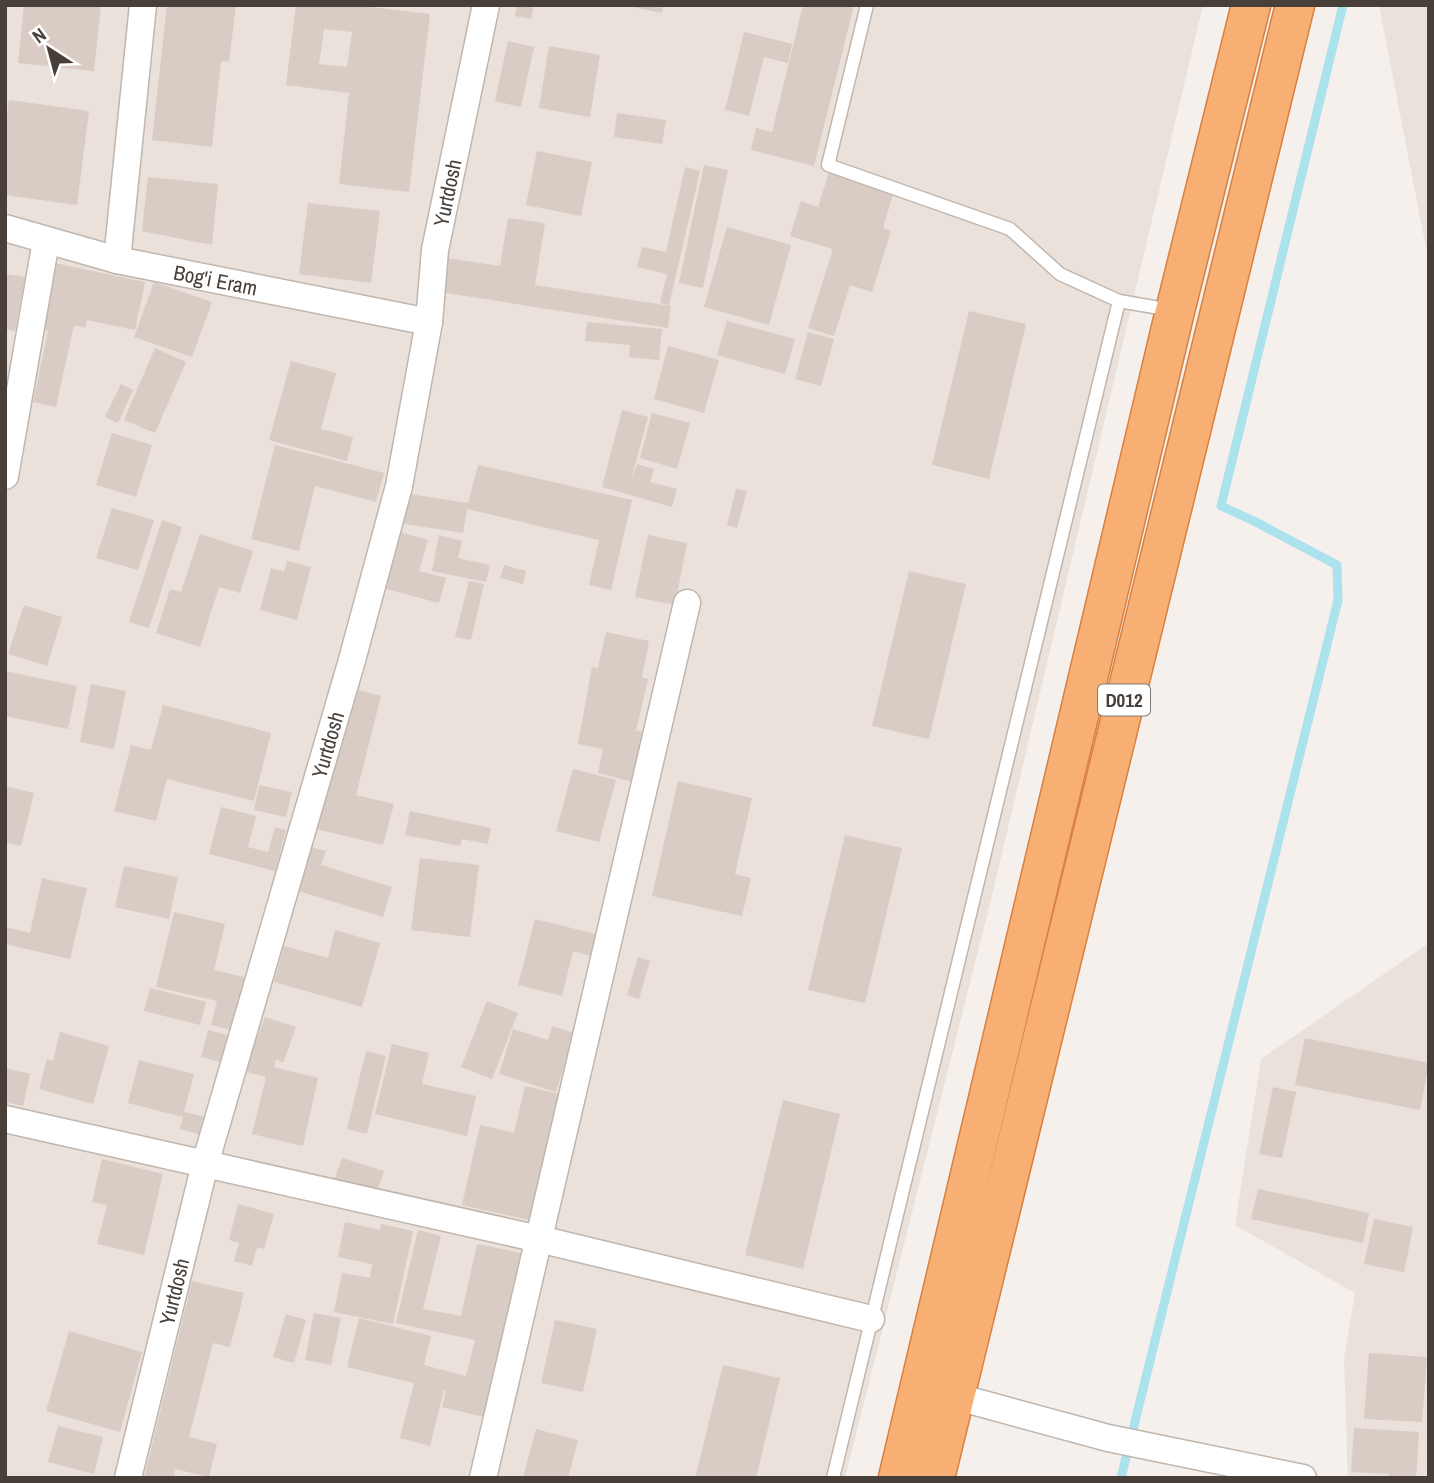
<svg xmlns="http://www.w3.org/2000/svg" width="1434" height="1483" font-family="'Archivo Narrow',sans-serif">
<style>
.residential{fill:#e9e1da}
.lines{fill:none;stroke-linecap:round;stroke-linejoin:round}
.stream{stroke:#abe2ee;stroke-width:9}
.building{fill:#d9ccc4;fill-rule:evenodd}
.lane-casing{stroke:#c0b6ae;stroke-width:15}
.street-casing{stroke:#c0b6ae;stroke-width:29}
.highway-casing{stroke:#d88042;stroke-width:41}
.lane{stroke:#fff;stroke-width:12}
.street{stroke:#fff;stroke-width:26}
.highway{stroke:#f8af73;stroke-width:38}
.labels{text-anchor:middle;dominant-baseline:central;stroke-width:7;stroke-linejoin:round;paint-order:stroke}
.shield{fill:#fff;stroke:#807974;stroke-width:2}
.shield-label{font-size:19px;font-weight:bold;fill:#493f39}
.street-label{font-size:21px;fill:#493f39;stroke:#fff}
</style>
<rect width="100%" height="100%" fill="#f5f0ec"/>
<!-- residential -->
<g class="residential">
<polygon points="5,5 1203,5 990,904 845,1478 5,1478"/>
<polygon points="1379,5 1429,5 1429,264"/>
<polygon points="1429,943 1429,1478 1348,1478 1344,1358 1355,1293 1235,1225 1261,1059"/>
</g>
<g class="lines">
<!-- stream -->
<polyline class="stream" points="1121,1478 1338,600 1337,565 1254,521 1221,506 1343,5"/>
</g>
<!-- building -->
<g class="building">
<polygon points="24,5 101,5 94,71 18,63"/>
<polygon points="167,5 236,5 229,62 221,61 212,147 152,140"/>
<path d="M296,5H355L430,14L409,192L339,184L349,93L286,85ZM324,29L352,32L347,67L319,64Z"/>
<polygon points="517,5 534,5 531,19 515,16"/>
<polygon points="622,5 663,5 662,13"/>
<polygon points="803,5 854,5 814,166 751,150 756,128 772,132"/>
<polygon points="744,32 792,44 788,63 764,57 749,116 725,110"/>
<polygon points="508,41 534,47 521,107 495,101"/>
<polygon points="549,46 600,55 590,117 539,108"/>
<polygon points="9,100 89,111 77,205 5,195 5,129"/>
<polygon points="617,113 666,120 662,144 614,137"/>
<polygon points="537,151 592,162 581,216 526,205"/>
<polygon points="704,165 728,170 703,288 679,283"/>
<polygon points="685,167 700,171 669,305 660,303 667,274 637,267 642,247 666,252"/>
<polygon points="829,172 894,191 883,228 891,231 872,292 850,285 834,336 808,328 833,249 790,236 801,201 818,207"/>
<polygon points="148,177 218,184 212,245 142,231"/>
<polygon points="308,203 380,211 371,283 299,274"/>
<polygon points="508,218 545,223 535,285 671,306 668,328 440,292 446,258 500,266"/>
<polygon points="727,227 791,245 769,325 704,307"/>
<polygon points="54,263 145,282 135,330 87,320 85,328 74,325 56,407 33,402 48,331 40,329"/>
<polygon points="5,274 25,277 15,331 5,329"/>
<polygon points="154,282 212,302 192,357 134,337"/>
<polygon points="969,311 1026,324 989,479 932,465"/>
<polygon points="727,321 795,339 785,374 717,355"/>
<polygon points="587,322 662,329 659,360 629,357 630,345 585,341"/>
<polygon points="808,332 834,339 821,386 795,379"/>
<polygon points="668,346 719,360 704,413 654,399"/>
<polygon points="155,348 186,362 155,433 124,420"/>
<polygon points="291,361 336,373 321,429 353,437 347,461 269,440"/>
<polygon points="121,384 133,390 118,423 105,417"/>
<polygon points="622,410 648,417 631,480 637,464 654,469 650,482 677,489 672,507 602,487"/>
<polygon points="652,413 690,423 677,469 640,458"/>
<polygon points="112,433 152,445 136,497 96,485"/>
<polygon points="275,445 384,473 376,502 315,486 299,551 251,539"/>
<polygon points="478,465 632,500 611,590 589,585 599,540 467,509 463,533 399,523 403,493 468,503"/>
<polygon points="736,489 747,491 737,528 727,525"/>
<polygon points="112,508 154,520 138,570 96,558"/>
<polygon points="162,520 182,527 149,628 129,622"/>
<polygon points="395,531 428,540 419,571 446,578 439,603 379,587"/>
<polygon points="200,534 253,551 240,593 219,587 200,647 156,633 170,589 181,592"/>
<polygon points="439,535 462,541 458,558 490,565 486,582 432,571"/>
<polygon points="648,535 687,543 675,605 635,597"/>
<polygon points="287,561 311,567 297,620 260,610 271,568 284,572"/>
<polygon points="504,565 526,571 523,584 500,578"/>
<polygon points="909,571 966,584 929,739 872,726"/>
<polygon points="469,581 484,584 471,640 455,637"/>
<polygon points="24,605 62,617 47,666 8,654"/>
<polygon points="606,632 649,641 642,677 648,679 636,731 643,732 637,783 598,773 603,749 578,744 592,667 598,668"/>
<polygon points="5,671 77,686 68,729 5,716"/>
<polygon points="91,684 126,691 114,749 80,742"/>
<polygon points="351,688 381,696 356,795 394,804 383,845 316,829"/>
<polygon points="163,705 271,733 254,801 167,779 156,821 114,811 131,745 151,750"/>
<polygon points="573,769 616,780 599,842 556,831"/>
<polygon points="678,781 752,798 735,874 751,878 742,916 652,896"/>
<polygon points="259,785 292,792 286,817 254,810"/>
<polygon points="5,786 34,793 21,846 5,842"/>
<polygon points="221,807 256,816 248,847 268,852 275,827 286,830 275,871 209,854"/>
<polygon points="410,811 491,828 488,844 462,839 460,846 405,835"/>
<polygon points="845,835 902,848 865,1003 808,990"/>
<polygon points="311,847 326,851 321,865 392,887 383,917 298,891"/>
<polygon points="420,858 479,865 470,937 411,930"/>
<polygon points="124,866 178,877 169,919 115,907"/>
<polygon points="42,878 87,888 70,959 5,944 5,927 30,933"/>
<polygon points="174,912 225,924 214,970 248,978 235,1031 211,1025 217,1001 156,987"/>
<polygon points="535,919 596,934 591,956 573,951 562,996 518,985"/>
<polygon points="335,930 380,943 362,1007 274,982 284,946 328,958"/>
<polygon points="638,957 650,961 639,999 627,995"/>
<polygon points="150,988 206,1002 200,1025 144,1011"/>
<polygon points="487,1001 518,1013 492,1079 461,1067"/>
<polygon points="265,1017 296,1027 283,1063 276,1059 274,1067 318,1078 303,1146 252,1134 266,1077 247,1072 251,1053"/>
<polygon points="552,1026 575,1033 556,1092 499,1074 513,1029 548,1040"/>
<polygon points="208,1030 231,1036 223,1063 201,1057"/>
<polygon points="60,1032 109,1046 93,1104 39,1089 47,1059 53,1061"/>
<polygon points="1305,1038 1429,1063 1420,1110 1295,1085"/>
<polygon points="392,1044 429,1053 422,1084 476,1096 467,1136 375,1114"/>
<polygon points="366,1051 386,1056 367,1134 347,1129"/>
<polygon points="139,1060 194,1074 184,1112 206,1117 201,1135 180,1129 183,1117 128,1103"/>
<polygon points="5,1068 30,1074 23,1106 5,1102"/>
<polygon points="525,1086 559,1094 529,1220 462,1205 480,1125 514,1133"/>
<polygon points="1273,1087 1296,1092 1282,1158 1259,1154"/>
<polygon points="783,1100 840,1114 803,1269 745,1255"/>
<polygon points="342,1158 384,1171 376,1194 334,1181"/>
<polygon points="102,1159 163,1174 144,1255 97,1244 107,1205 92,1202"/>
<polygon points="1258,1189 1369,1213 1363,1243 1251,1219"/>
<polygon points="238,1204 274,1214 264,1249 257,1247 252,1266 234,1261 239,1243 229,1240"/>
<polygon points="1374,1219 1413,1227 1404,1272 1364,1264"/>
<polygon points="345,1222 380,1230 381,1224 413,1231 393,1324 334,1312 342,1273 370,1278 372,1264 338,1257"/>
<polygon points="418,1230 441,1236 423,1309 461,1316 477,1244 521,1253 484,1417 442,1407 446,1391 444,1390 430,1446 400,1438 414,1383 347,1367 359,1318 431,1336 424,1365 466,1376 475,1340 396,1323"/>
<polygon points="192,1281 244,1293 230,1347 213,1343 189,1437 217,1444 209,1477 175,1469 174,1475 182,1478 144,1478"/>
<polygon points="314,1313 341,1318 331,1365 305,1360"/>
<polygon points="286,1314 306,1320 294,1363 273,1357"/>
<polygon points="555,1320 597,1329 583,1392 541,1383"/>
<polygon points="69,1331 142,1352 120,1432 46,1411"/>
<polygon points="1369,1353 1427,1357 1422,1422 1364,1419"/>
<polygon points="723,1365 780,1378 756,1478 695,1478"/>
<polygon points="58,1426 103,1437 94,1474 48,1462"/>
<polygon points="1354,1428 1419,1432 1416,1478 1389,1478 1389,1474 1351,1472"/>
<polygon points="536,1429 578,1440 568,1478 523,1478"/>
</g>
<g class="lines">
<!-- lane casing -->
<g class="lane-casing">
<g id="lane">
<polyline points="867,5 828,165 1010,229 1060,274 1119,301 1171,310"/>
<polyline points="833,1478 1119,301"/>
</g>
</g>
<!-- street casing -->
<g class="street-casing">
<g id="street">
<path id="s1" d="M5,228L117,260L429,322"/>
<polyline points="117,260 143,5"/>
<polyline points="5,476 46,241"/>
<polyline points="5,1119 539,1239 871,1319"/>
<polyline points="954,1396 1108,1438 1303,1478"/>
<path id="s2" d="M128,1478L205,1164L352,660L399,486L429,322L435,250L486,5"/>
<polyline points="483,1478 687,603"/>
</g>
</g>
<!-- highway casing -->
<g class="highway-casing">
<g id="highway">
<polyline points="898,1478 1175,311 1251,5"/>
<polyline points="935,1478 1295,5"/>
</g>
</g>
<!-- lane -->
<use href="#lane" class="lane"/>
<!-- street -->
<use href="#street" class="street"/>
<!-- highway -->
<use href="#highway" class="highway"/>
</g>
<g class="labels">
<!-- shield labels -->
<rect class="shield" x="1098" y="684.5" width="52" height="31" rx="5"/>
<g class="shield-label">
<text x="1124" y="700">D012</text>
</g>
<!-- street labels -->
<g class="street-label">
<text stroke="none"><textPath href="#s2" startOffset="1326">Yurtdosh</textPath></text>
<text stroke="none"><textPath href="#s1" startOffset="217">Bog'i Eram</textPath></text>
<text stroke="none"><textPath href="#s2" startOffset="760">Yurtdosh</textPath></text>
<text stroke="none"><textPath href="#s2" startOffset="192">Yurtdosh</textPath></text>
</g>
</g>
<!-- border -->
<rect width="1434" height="1483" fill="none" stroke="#493f39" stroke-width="14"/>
<!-- north arrow -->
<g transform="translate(49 49) rotate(324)" stroke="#ffffff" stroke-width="5" paint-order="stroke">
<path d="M0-5L12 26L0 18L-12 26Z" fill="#493f39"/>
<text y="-10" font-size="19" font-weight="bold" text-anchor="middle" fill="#493f39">N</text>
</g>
</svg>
